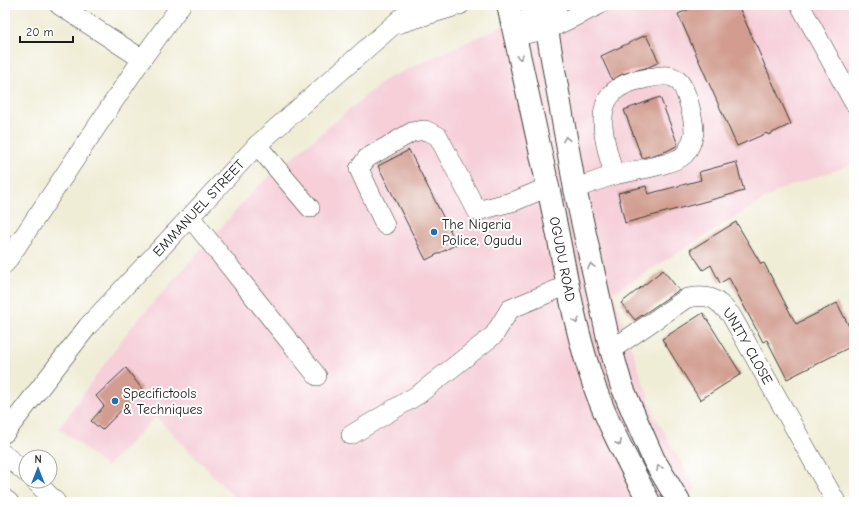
<svg xmlns="http://www.w3.org/2000/svg" width="859" height="507" font-family="'Comic Neue',sans-serif">
<style>
.built{fill:#f6cfd9}
.building{fill:#d29d90}
.lines{fill:none;stroke-linecap:round;stroke-linejoin:round}
.minor-casing{stroke:#3c3b38;stroke-width:20}
.major-casing{stroke:#3c3b38;stroke-width:24}
.minor{stroke:#fff;stroke-width:19}
.major{stroke:#fff;stroke-width:22}
.oneway{stroke:#999}
.poi-dot{fill:#1f6fb2;stroke:#fff;stroke-width:1.5}
.labels{text-anchor:middle;dominant-baseline:central;stroke-width:4;stroke-linejoin:round;paint-order:stroke}
.street-label{font-size:14px;fill:#1c1c1c;stroke:#fff}
.poi-label{font-size:14px;fill:#1c1c1c;stroke:#fff;text-anchor:start}
</style>
<rect width="100%" height="100%" fill="#fff"/>
<filter id="ink" filterUnits="userSpaceOnUse"><feTurbulence type="fractalNoise" baseFrequency=".025" numOctaves="2"/><feDisplacementMap in="SourceGraphic" scale="8" xChannelSelector="R" yChannelSelector="G"/><feConvolveMatrix kernelMatrix="1 2 1 2 8 2 1 2 1" color-interpolation-filters="sRGB"/></filter>
<filter id="wash" filterUnits="userSpaceOnUse"><feTurbulence type="fractalNoise" baseFrequency=".012" numOctaves="4" result="noise"/><feDisplacementMap in="SourceGraphic" scale="16" xChannelSelector="R" yChannelSelector="G"/><feGaussianBlur stdDeviation="0.9" result="paint"/><feColorMatrix in="noise" values="0 0 0 0 0 0 0 0 0 0 0 0 0 0 0 0 0 1.4 0 .05"/><feComposite in="paint" operator="in"/></filter>
<g filter="url(#wash)">
<rect width="100%" height="100%" fill="#f0edd7"/>
<!-- built -->
<polygon class="built" points="548,5 854,5 854,164 781,189 613,293 654,414 696,489 685,502 239,502 156,417 106,467 76,441 59,428 128,331 257,187 386,79"/>
<g id="blocks">
<!-- building -->
<g class="building">
<polygon points="699,5 738,5 791,124 768,135 767,133 737,146 678,14"/>
<polygon points="646,35 659,62 649,67 622,74 612,80 601,56"/>
<polygon points="660,97 678,145 667,151 642,158 624,110"/>
<polygon points="409,150 457,244 426,260 378,166"/>
<polygon points="736,162 744,191 625,223 618,193 646,186 648,194 701,180 699,172"/>
<polygon points="736,222 761,264 764,263 796,324 837,303 854,336 854,345 787,379 767,340 763,342 729,278 720,283 711,265 703,270 690,250"/>
<polygon points="663,270 679,290 635,320 621,303"/>
<polygon points="703,313 741,374 700,400 662,339"/>
<polygon points="126,368 142,389 102,430 91,421 104,406 96,396"/>
</g>
</g>
</g>
<g filter="url(#ink)">
<use href="#blocks" fill-opacity="0" stroke="#3c3b38" stroke-width="1"/>
<g class="lines">
<!-- minor casing -->
<g class="minor-casing">
<g id="minor">
<polyline points="59,5 142,59"/>
<polyline points="800,5 854,103"/>
<polyline points="512,23 557,11"/>
<polyline points="398,24 460,5"/>
<polyline points="515,36 547,30 599,5"/>
<polyline points="257,145 310,208"/>
<path d="M575,189C588,184 601,179 615,175C630,171 674,165 684,155C689,150 693,139 694,133C694,120 687,86 676,79C668,73 653,77 644,79C586,88 603,135 614,175"/>
<polyline points="190,217 317,376"/>
<polyline points="385,225 359,169 367,158 412,132 425,130 438,136 477,211 515,201 548,187"/>
<polyline points="5,264 142,59 181,5"/>
<path id="s1" d="M611,350L687,298C711,294 715,298 731,315L836,502"/>
<path id="s2" d="M5,433L88,326L257,145L416,5"/>
<polyline points="351,435 419,394 494,335 510,309 568,285"/>
<polyline points="5,455 26,473"/>
<polyline points="35,481 56,502"/>
<polyline points="5,499 9,502"/>
</g>
</g>
<!-- major casing -->
<g class="major-casing">
<g id="major">
<path id="s3" d="M508,5C523,72 538,139 552,206C565,267 574,329 595,388C609,427 630,465 649,502"/>
<polyline points="541,5 547,30 575,189 609,342 621,384 638,424 654,460 679,502"/>
</g>
</g>
<!-- minor -->
<use href="#minor" class="minor"/>
<!-- major -->
<use href="#major" class="major"/>
</g>
<!-- one-way arrows -->
<defs><path id="oneway-chevron" d="M-2-3.5L2.5 0L-2 3.5" fill="none" stroke-width="1.6" stroke-linecap="round" stroke-linejoin="round"/></defs>
<g class="oneway">
<use href="#oneway-chevron" transform="translate(520 57) rotate(78)"/>
<use href="#oneway-chevron" transform="translate(566 139) rotate(-100)"/>
<use href="#oneway-chevron" transform="translate(591 266) rotate(-103)"/>
<use href="#oneway-chevron" transform="translate(576 321) rotate(77)"/>
<use href="#oneway-chevron" transform="translate(619 443) rotate(64)"/>
<use href="#oneway-chevron" transform="translate(659 468) rotate(-120)"/>
</g>
</g>
<!-- markers -->
<g class="poi-dot">
<circle cx="434" cy="232" r="4"/>
<circle cx="115" cy="401" r="4"/>
</g>
<g class="labels">
<!-- street labels -->
<g class="street-label">
<text stroke="none"><textPath href="#s2" startOffset="297">EMMANUEL STREET</textPath></text>
<text stroke="none"><textPath href="#s3" startOffset="260">OGUDU ROAD</textPath></text>
<text stroke="none"><textPath href="#s1" startOffset="178">UNITY CLOSE</textPath></text>
</g>
<!-- poi labels -->
<g class="poi-label">
<text x="442" y="224">The Nigeria<tspan x="442" dy="16">Police, Ogudu</tspan></text>
<text x="123" y="393">Specifictools<tspan x="123" dy="16">&amp; Techniques</tspan></text>
</g>
</g>
<!-- margin -->
<rect width="859" height="507" fill="none" stroke="#fff" stroke-width="20"/>
<!-- north arrow -->
<g transform="translate(38 469)"><circle r="19" fill="#ffffff" stroke="#a4a4a4"/>
<path d="M0-3L7 15L0 10L-7 15Z" fill="#1f6fb2"/>
<text y="-6" font-size="11" font-weight="bold" text-anchor="middle" fill="#1c1c1c">N</text>
</g>
<!-- scale -->
<path d="M20 36v6h53v-6" fill="none" stroke="#1c1c1c" stroke-width="2"/>
<text x="26" y="36" font-size="12" fill="#1c1c1c" stroke="#ffffff" stroke-width="3" paint-order="stroke">20 m</text>
</svg>
